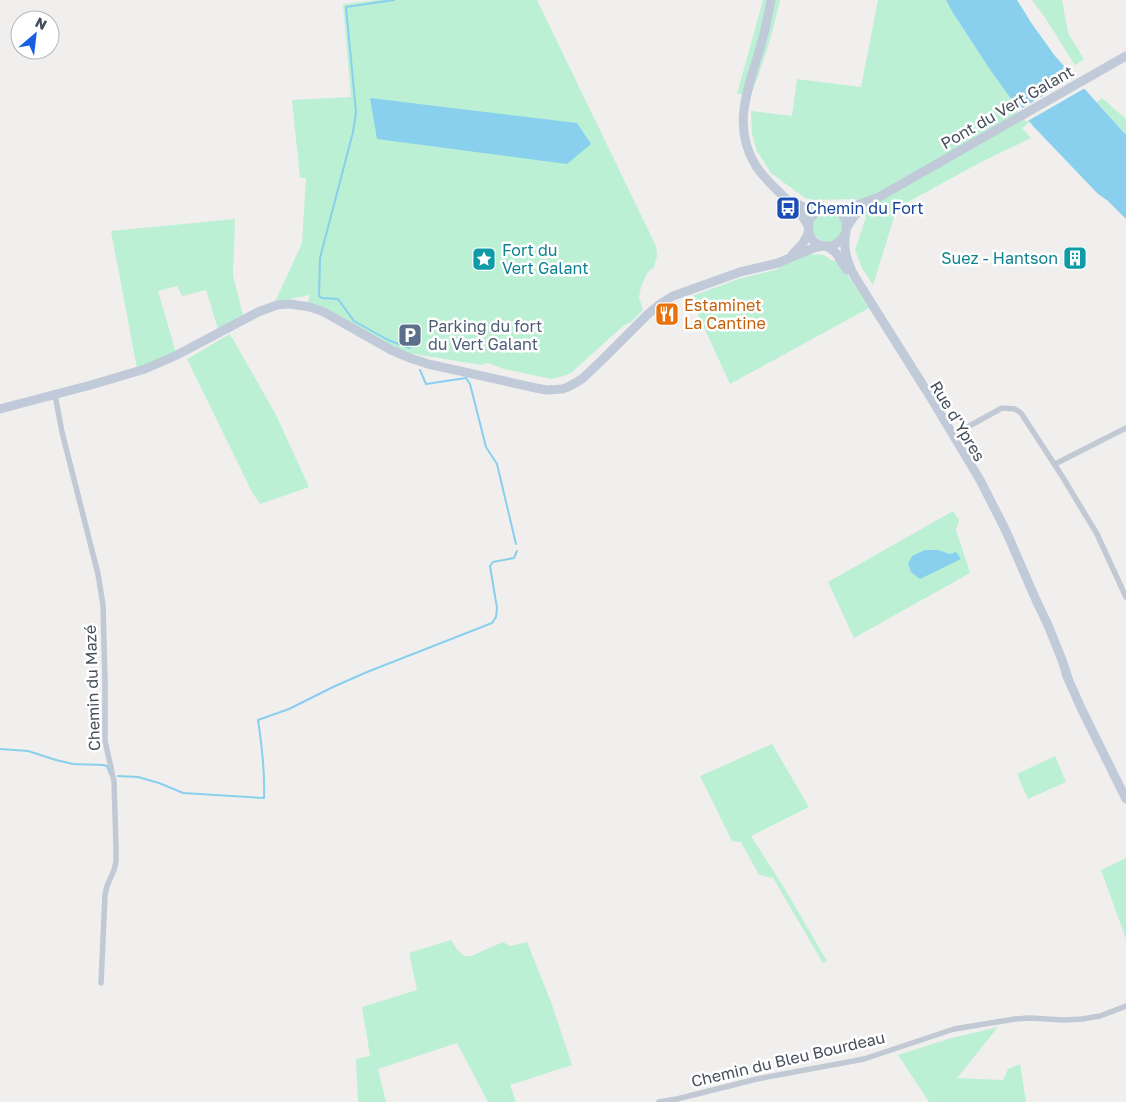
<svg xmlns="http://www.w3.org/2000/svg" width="1126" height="1102" font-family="'Golos Text',sans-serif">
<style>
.green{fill:#bbf0d4}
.water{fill:#88d0ed}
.pier{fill:#f1eeee}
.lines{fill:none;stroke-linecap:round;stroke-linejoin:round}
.stream{stroke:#88d0ed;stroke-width:2}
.minor{stroke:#c1c9d4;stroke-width:5.5}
.secondary{stroke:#c0cad8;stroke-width:9}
.labels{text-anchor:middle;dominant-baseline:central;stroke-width:5;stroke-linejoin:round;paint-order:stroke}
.street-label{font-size:16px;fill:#46505c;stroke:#fff}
.transit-label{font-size:16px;fill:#164399;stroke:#fff;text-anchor:start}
.culture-label{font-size:16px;fill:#0d838f;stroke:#fff;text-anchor:start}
.food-label{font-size:16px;fill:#c56008;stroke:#fff;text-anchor:start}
.service-label{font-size:16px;fill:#4e5e75;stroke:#fff;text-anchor:start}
</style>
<rect width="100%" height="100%" fill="#f1eeee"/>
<!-- green -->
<g class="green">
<polygon points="378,0 537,0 656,246 657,256 654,267 647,273 641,287 639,297 643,310 631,322 623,326 571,373 563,376 551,379 504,369 488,363 481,365 403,352 308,301 310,295 275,302 302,243 306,178 300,178 292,100 351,97 343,4"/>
<path d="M763,0H780C773,32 763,64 751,95L737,94Z"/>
<path d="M878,0H946C954,15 963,29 973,43C990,70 1009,97 1030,122L1022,128L1031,138L983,161L897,208L873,285L862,268L855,250L866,217L855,199L812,200L805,198L771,173L757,151L752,134L751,111L792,116L797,79L861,87Z"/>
<polygon points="1032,0 1062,0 1068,33 1084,59 1075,65 1044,16"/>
<polygon points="1102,98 1126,119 1126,135 1097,102"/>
<circle cx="828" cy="227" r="15"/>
<polygon points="235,219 233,276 243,315 218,329 206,290 182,296 177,286 158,291 176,353 137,368 111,231"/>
<polygon points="807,254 824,255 833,261 838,260 869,308 730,384 690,297 738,279 775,270"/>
<polygon points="230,334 276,415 309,487 260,504 252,492 187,359"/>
<polygon points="953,511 959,520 956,530 970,573 854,638 828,582"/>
<polygon points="772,744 809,807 751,836 785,889 827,961 823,963 773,878 759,875 741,842 732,841 700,776"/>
<polygon points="1055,756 1066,782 1028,799 1017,774"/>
<polygon points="1126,858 1126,939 1101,870"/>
<path d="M451,940C456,947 460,958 471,956L503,942L510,946L527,942L551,1002L572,1065L510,1085L516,1102H488L457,1043L378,1069L386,1102H358L356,1059L370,1056L362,1007L417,990L409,953Z"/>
<polygon points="998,1027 957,1078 1003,1080 1008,1069 1020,1064 1026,1102 929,1102 898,1055 948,1039"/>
</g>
<!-- water -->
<g class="water">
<polygon points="946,0 1017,0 1032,24 1055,56 1126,135 1126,219 1108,201 1098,194 1033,126 1012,100 991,71 953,13"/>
<polygon points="370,98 577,123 591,144 567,164 377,139"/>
<polygon points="925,550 938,550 950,554 956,552 961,559 920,579 911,572 908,564 912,556"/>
</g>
<!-- pier -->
<polygon class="pier" points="1077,76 1087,87 1026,122 1017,111"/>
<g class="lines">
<!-- stream -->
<g class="stream">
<polyline points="394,0 346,7 356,112 353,132 320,258 319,296 322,298 338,299 354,321 388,340 410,348"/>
<polyline points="420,370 426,384 466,378 470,384 486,447 497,464 516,544"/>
<polyline points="0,749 28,751 56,760 73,764 103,765 107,766 110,774"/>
<path d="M118,776L138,777L159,783L183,793L264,798C265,771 262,746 258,720L289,709L333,687L367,672L492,623L496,617L497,608L490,566L493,562L514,558L517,551"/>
</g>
<!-- minor -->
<g class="minor">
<polyline points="55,395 62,432 98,574 103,605 105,681 105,741 114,781 116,847 116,862 114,870 107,886 105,895 101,983"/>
<polyline points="953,435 1002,408 1015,409 1021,413 1062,476 1097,534 1126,597"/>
<polyline points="1055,464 1126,428"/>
<polyline points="659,1102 677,1099 757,1079 864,1059 954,1029 1015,1019 1029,1018 1064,1020 1082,1019 1100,1016 1126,1006"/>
</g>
<!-- secondary -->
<g class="secondary">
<path d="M771,0C768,18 764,35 759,52C747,91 732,128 756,166C771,189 796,203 809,227"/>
<polyline points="791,201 808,209 821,209"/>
<polyline points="836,210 847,209 879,197 1126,56"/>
<polyline points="847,227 855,215 869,204"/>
<path d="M845,234C837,250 815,251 809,233C803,212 832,199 844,217C850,227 843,237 845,247C846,258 850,268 855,277L931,398L980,480L1006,531L1036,600L1048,625L1062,660L1068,678"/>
<polyline points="827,246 836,253 847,270"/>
<polyline points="792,255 803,243 809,232"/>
<polyline points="0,409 91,385 145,369 177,355 258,312 277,305 290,304 310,307 324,312 391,350 410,358 428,364 536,388 547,390 562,389 568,387 582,379 603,359 647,315 660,304 673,296 740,272 778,263 811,249 822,246"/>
<polyline points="1066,674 1081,708 1126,799"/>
</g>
</g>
<!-- icons -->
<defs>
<g id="bus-square" transform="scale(1.25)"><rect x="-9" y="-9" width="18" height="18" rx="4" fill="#1a4fb4" stroke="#fff"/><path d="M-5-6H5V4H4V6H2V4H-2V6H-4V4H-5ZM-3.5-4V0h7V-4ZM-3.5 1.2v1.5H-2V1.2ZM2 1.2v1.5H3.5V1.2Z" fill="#fff"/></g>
<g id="building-square" transform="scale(1.25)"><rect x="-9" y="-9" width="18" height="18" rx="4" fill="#0f9aa8" stroke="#fff"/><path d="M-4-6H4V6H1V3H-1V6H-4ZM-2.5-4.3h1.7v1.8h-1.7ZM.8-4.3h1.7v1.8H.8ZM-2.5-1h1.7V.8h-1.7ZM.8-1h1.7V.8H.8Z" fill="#fff"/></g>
<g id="sight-square" transform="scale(1.25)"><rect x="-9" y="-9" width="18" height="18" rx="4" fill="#0f9aa8" stroke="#fff"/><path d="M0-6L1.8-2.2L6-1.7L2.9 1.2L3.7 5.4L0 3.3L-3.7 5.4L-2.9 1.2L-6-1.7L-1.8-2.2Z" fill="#fff"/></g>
<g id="restaurant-square" transform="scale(1.25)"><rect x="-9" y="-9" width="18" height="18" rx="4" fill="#e8710a" stroke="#fff"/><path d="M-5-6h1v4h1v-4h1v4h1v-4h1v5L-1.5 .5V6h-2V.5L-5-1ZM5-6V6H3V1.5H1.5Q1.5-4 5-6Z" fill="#fff"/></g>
<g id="parking-square" transform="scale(1.25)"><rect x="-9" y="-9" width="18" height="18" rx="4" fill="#5c6f8a" stroke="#fff"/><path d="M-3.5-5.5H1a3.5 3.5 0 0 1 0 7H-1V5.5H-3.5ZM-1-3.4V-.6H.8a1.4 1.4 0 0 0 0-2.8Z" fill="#fff"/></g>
</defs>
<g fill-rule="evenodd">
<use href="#bus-square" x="788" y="208"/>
<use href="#building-square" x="1075" y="258"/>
<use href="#sight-square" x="484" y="259"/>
<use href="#restaurant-square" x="667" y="314"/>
<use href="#parking-square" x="410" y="335"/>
</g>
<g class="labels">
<!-- street labels -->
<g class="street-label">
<text transform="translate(1007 107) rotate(-30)">Pont du Vert Galant</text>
<text transform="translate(958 421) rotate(59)">Rue d'Ypres</text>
<text transform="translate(92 688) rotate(-92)">Chemin du Mazé</text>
<text transform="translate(788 1059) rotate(-13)">Chemin du Bleu Bourdeau</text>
</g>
<!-- transit labels -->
<g class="transit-label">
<text x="806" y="208">Chemin du Fort</text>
</g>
<!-- culture labels -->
<g class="culture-label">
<text x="502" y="250">Fort du<tspan x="502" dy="18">Vert Galant</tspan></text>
<text x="1058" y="258" text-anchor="end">Suez - Hantson</text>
</g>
<!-- food labels -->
<g class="food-label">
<text x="684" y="305">Estaminet<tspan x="684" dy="18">La Cantine</tspan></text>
</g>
<!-- service labels -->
<g class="service-label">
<text x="428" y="326">Parking du fort<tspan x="428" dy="18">du Vert Galant</tspan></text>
</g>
</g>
<!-- north arrow -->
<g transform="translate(35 35) rotate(28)"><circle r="24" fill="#ffffff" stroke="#b5b9be"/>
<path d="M0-4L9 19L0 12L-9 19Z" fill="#165fe3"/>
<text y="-8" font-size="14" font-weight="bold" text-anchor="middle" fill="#46505c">N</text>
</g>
</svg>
